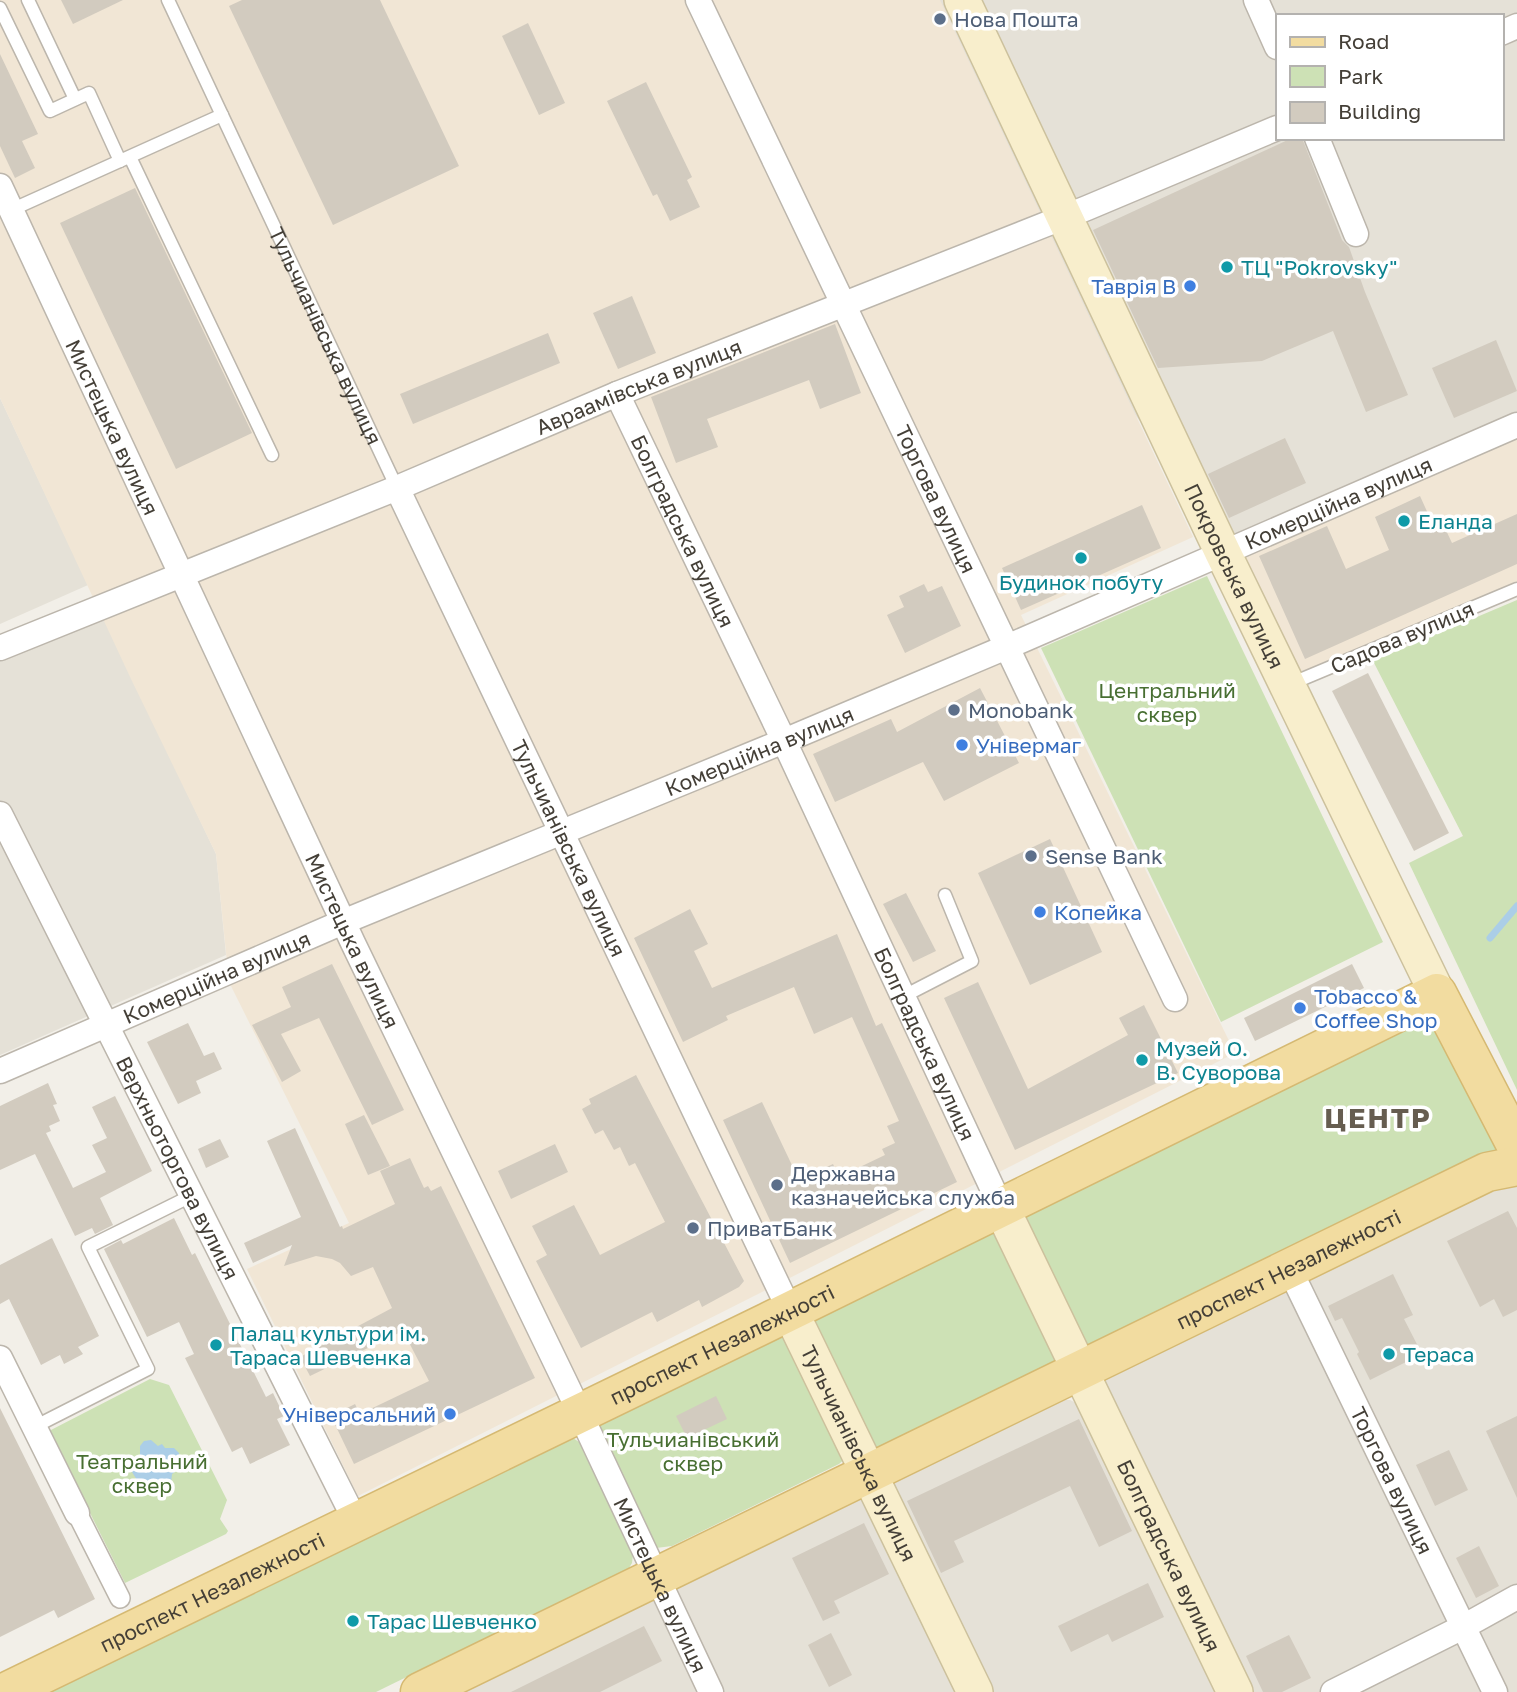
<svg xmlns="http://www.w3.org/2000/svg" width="1517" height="1692" font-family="'Golos Text',sans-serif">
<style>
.residential{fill:#e5e1d7;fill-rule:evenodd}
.commercial{fill:#f1e6d5}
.green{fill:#cde1b5}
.water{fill:#abcee7}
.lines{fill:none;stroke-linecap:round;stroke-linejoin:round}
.stream{stroke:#abcee7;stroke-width:7}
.building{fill:#d2cbbf}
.service-casing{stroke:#bcb6ac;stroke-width:15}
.pedestrian-casing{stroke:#bcb6ac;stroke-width:22}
.minor-casing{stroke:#bcb6ac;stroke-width:27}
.secondary-casing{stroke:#ccc19d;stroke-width:38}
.primary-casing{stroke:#d5b972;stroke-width:41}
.service{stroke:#fff;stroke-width:12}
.pedestrian{stroke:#fff;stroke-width:19}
.minor{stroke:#fff;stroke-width:24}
.secondary{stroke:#f8eecc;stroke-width:35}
.primary{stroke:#f2dca0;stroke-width:38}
.service-dot{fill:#5c6f8a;stroke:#fff;stroke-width:2.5}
.culture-dot{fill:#0f9aa8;stroke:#fff;stroke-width:2.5}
.shop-dot{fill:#3f7fe0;stroke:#fff;stroke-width:2.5}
.labels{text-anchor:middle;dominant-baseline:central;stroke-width:7;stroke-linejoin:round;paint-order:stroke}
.service-label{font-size:21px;fill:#4e5e75;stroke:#fff;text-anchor:start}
.culture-label{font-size:21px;fill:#0d838f;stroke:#fff;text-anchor:start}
.shop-label{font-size:21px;fill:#366cbe;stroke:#fff;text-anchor:start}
.street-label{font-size:21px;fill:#443f37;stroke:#fff}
.park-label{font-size:21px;fill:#486f32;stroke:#fff}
.district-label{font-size:28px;font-weight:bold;letter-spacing:2px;fill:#665d50;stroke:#fff}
</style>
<rect width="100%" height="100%" fill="#f2efe8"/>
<!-- residential -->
<g class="residential">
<path d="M831,0H1517V416L1227,540ZM1277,16H1501V138H1277Z"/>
<polygon points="0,398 88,585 0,624"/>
<polygon points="103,616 216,854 226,955 0,1055 0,659"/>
<polygon points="1517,1166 1517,1692 457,1692 1058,1400 1070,1400 1088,1409 1079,1370"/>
</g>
<!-- commercial -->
<g class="commercial">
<polygon points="0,0 940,0 1193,537 1021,615 1235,1053 358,1496 247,1269 349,1223 229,982 216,854 131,679 0,398"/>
<polygon points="1517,436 1517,584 1294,679 1233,555"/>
</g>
<!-- green -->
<g class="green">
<polygon points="1207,576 1383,942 1221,1022 1041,648"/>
<polygon points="1517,600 1517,1090 1409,863 1463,836 1373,661"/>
<polygon points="1430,1015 1501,1152 877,1450 812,1319"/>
<polygon points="784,1327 849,1455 839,1464 672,1546 656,1548 592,1424"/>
<polygon points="150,1379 169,1385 227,1500 220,1519 228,1531 226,1534 125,1583 49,1431"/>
<polygon points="573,1438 579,1442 633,1555 632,1563 629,1568 376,1692 40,1692"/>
</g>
<!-- water -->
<polygon class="water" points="151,1440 158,1446 162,1444 165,1448 174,1448 179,1453 179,1459 174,1467 176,1471 172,1474 171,1483 167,1487 161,1488 153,1482 149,1485 146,1480 137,1480 132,1472 133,1466 137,1462 135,1457 140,1455 140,1446 144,1441"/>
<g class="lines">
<!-- stream -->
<polyline class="stream" points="1490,938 1517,906"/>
</g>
<!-- building -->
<g class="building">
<polygon points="61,0 123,0 73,24"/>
<polygon points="242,0 380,0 459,166 333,225 229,6"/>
<polygon points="528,23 565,103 539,115 502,36"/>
<polygon points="0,54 38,134 22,141 35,168 15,178 0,146"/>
<polygon points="646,82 692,177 687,180 700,207 670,221 657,194 653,196 607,101"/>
<polygon points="1292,138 1302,138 1342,240 1349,247 1365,292 1408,395 1366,412 1333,331 1262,361 1158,368 1093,230"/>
<polygon points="135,188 252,433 176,469 60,223"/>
<polygon points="632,296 656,353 618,369 593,313"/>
<polygon points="835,324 861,393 820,409 809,380 707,419 718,447 676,463 651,397"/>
<polygon points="548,333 560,363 413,424 400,394"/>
<polygon points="1496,340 1517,391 1454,418 1432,368"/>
<polygon points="1285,438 1306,483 1229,518 1208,474"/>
<polygon points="1420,496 1435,529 1444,526 1452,543 1517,514 1517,564 1305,659 1259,556 1327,526 1346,569 1389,550 1375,517"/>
<polygon points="1142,505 1161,548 1021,610 1002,568"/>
<polygon points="924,584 928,592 942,586 961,626 905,653 887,615 904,607 899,596"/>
<polygon points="1368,673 1449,833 1414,851 1332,691"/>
<polygon points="980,688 1019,763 944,801 923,762 835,802 813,754 891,719 897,732"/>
<polygon points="1050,839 1102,952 1030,985 978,873"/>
<polygon points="906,893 936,951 913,962 883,904"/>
<polygon points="690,909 708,944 694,951 712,988 837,934 876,1026 882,1023 957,1182 790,1263 723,1120 762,1102 799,1180 833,1164 839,1177 885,1155 882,1149 895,1143 887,1126 899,1121 852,1017 814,1034 794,987 726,1016 728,1020 683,1042 634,938"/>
<polygon points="332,964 404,1110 372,1125 319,1018 281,1034 301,1071 282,1082 252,1025 291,1007 282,987"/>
<polygon points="1352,964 1364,988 1255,1041 1244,1018"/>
<polygon points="978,982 1028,1089 1128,1035 1119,1018 1144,1005 1178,1073 1015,1150 944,998"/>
<polygon points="188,1023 204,1056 214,1052 222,1069 196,1081 201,1093 178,1104 147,1042"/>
<polygon points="636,1075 744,1281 739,1287 702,1307 699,1300 657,1322 652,1312 581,1348 536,1261 547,1255 532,1226 574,1205 600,1255 665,1222 635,1163 629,1166 620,1147 614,1150 603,1130 595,1134 582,1109 591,1104 589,1099"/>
<polygon points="48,1083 57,1104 53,1105 60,1121 49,1126 51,1131 46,1133 73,1188 106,1172 92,1145 107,1138 92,1107 115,1096 152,1171 100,1198 113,1225 95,1234 92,1228 75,1236 35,1154 0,1170 0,1106"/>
<polygon points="364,1115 390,1166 368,1175 345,1124"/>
<polygon points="295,1128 340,1227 342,1226 343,1229 395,1204 380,1171 410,1158 424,1188 428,1186 431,1191 441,1186 535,1378 354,1464 331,1416 355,1404 360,1414 429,1381 403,1331 310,1376 300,1357 392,1308 373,1267 351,1276 340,1263 332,1259 316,1256 284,1266 292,1245 253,1263 244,1243 301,1217 267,1141"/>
<polygon points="220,1139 229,1157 206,1168 198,1149"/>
<polygon points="555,1144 568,1172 511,1199 498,1171"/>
<polygon points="1508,1211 1517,1228 1517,1310 1503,1317 1494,1299 1480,1307 1447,1241"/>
<polygon points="174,1218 192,1255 195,1253 266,1397 273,1393 284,1416 277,1419 290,1445 250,1464 242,1447 232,1452 185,1358 194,1354 179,1322 147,1337 104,1249 121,1240 123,1244"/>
<polygon points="52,1238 99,1336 78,1347 83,1354 64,1364 60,1355 41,1365 9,1299 0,1304 0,1265"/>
<polygon points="1393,1274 1413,1315 1404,1319 1422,1354 1370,1380 1357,1354 1359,1352 1342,1318 1335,1321 1328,1306"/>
<polygon points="716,1396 727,1419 687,1438 676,1416"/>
<polygon points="0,1408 95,1599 58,1618 54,1610 0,1637"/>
<polygon points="1517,1416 1517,1498 1486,1431"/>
<polygon points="1079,1419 1132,1531 1099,1547 1070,1486 954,1541 964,1562 941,1573 907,1501"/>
<polygon points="1449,1450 1468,1490 1435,1506 1416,1465"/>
<polygon points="864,1523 889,1574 834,1601 840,1613 823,1621 792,1558"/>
<polygon points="1479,1546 1499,1586 1476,1598 1456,1558"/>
<polygon points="1148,1583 1164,1617 1112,1642 1108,1634 1071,1652 1058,1626"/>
<polygon points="644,1626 662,1661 600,1692 511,1692"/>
<polygon points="831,1633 852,1675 829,1687 808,1645"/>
<polygon points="1289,1635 1311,1678 1282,1692 1263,1692 1246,1656"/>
</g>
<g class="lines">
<!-- service casing -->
<g class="service-casing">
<g id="service">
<polyline points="28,0 75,99"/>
<path id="s1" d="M168,0L397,488"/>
<polyline points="0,8 50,111 89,93 120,161"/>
<polyline points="130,157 272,455"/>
<polyline points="11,210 222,115"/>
<polyline points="1288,685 1517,589"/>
<polyline points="904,996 972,961 945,895"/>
<polyline points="34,1427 148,1369 88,1247 191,1196"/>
</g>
</g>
<!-- pedestrian casing -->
<g class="pedestrian-casing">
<polyline id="pedestrian" points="77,1513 120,1598"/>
</g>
<!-- minor casing -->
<g class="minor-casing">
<g id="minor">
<path id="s2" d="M698,0C859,332 1014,667 1175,999"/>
<polyline points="1256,0 1277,47"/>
<polyline points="1501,33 1517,26"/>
<polyline points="1317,138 1356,234"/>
<path id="s3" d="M0,186L353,943L568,1388L711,1692"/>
<path id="s4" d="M617,394L784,741L1001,1207"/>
<path id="s5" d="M397,488L790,1311"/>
<path id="s6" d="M0,648L397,488L617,394L1087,208L1277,128"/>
<path id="s7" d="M0,814L356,1522"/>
<path id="s8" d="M0,1071L343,922L784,741L1016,643L1517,425"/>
<path id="s9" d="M1289,1268L1495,1692"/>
<polyline points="0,1358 77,1513"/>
<polyline points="1333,1692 1463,1627 1517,1597"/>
</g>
</g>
<!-- secondary casing -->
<g class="secondary-casing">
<g id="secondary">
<path id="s10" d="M962,0L1223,553L1437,993"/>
<path id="s11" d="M1001,1207L1235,1692"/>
<path id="s12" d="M790,1311L975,1692"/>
</g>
</g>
<!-- primary casing -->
<g class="primary-casing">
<g id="primary">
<path id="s13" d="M6,1692L768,1322L1437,993L1517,1147"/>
<path id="s14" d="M420,1692L1487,1172L1517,1166"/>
</g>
</g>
<!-- service -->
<use href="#service" class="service"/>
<!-- pedestrian -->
<use href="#pedestrian" class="pedestrian"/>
<!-- minor -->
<use href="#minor" class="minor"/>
<!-- secondary -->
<use href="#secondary" class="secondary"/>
<!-- primary -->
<use href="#primary" class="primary"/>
</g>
<!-- markers -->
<g class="service-dot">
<circle cx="940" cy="19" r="7"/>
<circle cx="954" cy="710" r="7"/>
<circle cx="1031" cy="856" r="7"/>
<circle cx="777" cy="1185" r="7"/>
<circle cx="693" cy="1228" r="7"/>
</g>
<g class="culture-dot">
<circle cx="1227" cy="267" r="7"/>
<circle cx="1404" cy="521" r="7"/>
<circle cx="1081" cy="558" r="7"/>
<circle cx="1142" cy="1060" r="7"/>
<circle cx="216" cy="1345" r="7"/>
<circle cx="1389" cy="1354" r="7"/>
<circle cx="353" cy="1621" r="7"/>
</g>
<g class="shop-dot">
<circle cx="1190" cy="286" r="7"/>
<circle cx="962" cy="745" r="7"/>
<circle cx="1040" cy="912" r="7"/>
<circle cx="1300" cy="1008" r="7"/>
<circle cx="450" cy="1414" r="7"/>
</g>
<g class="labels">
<!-- service labels -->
<g class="service-label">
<text x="954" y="19">Нова Пошта</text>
<text x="968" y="710">Monobank</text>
<text x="1045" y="856">Sense Bank</text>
<text x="791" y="1173">Державна<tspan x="791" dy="24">казначейська служба</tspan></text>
<text x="707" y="1228">ПриватБанк</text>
</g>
<!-- culture labels -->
<g class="culture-label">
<text x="1241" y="267">ТЦ "Pokrovsky"</text>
<text x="1418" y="521">Еланда</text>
<text x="1081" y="582" text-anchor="middle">Будинок побуту</text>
<text x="1156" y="1048">Музей О.<tspan x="1156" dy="24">В. Суворова</tspan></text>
<text x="230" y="1333">Палац культури ім.<tspan x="230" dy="24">Тараса Шевченкa</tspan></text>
<text x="1403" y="1354">Тераса</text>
<text x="367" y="1621">Тарас Шевченко</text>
</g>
<!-- shop labels -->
<g class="shop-label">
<text x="1176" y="286" text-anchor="end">Таврія В</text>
<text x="976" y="745">Універмаг</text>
<text x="1054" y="912">Копейка</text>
<text x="1314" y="996">Tobacco &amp;<tspan x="1314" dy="24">Coffee Shop</tspan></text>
<text x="436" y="1414" text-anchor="end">Універсальний</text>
</g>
<!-- street labels -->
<g class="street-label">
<text stroke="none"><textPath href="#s1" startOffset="371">Тульчианівська вулиця</textPath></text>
<text stroke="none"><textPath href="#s6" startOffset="690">Авраамівська вулиця</textPath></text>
<text stroke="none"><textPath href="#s3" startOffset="266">Мистецька вулиця</textPath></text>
<text stroke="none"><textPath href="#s2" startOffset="553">Торгова вулиця</textPath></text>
<text stroke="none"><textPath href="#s8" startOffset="1454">Комерційна вулиця</textPath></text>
<text stroke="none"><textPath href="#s4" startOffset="152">Болградська вулиця</textPath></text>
<text stroke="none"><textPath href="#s10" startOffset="637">Покровська вулиця</textPath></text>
<text transform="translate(1402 637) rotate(-23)">Садова вулиця</text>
<text stroke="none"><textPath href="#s8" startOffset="824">Комерційна вулиця</textPath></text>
<text stroke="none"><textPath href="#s5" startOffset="399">Тульчианівська вулиця</textPath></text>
<text stroke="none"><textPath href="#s3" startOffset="833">Мистецька вулиця</textPath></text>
<text stroke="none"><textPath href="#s8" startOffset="236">Комерційна вулиця</textPath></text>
<text stroke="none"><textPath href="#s4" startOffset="719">Болградська вулиця</textPath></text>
<text stroke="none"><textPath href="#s7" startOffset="396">Верхньоторгова вулиця</textPath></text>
<text stroke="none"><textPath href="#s14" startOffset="966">проспект Незалежності</textPath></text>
<text stroke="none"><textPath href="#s13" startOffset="796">проспект Незалежності</textPath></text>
<text stroke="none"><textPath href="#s12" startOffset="158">Тульчианівська вулиця</textPath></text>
<text stroke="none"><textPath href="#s9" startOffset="236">Торгова вулиця</textPath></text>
<text stroke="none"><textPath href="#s11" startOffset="387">Болградська вулиця</textPath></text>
<text stroke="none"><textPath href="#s3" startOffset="1547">Мистецька вулиця</textPath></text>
<text stroke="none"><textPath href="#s13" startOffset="229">проспект Незалежності</textPath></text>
</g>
<!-- park labels -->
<g class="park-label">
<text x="1167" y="690">Центральний<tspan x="1167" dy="24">сквер</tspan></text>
<text x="693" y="1439">Тульчианівський<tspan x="693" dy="24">сквер</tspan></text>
<text x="142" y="1461">Театральний<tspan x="142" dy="24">сквер</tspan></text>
</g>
<!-- district labels -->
<g class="district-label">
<text x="1378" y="1117">ЦЕНТР</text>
</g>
</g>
<!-- legend -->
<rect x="1276" y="14" width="228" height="126" fill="#ffffff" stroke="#b4b2af" stroke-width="2"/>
<rect x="1290" y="37" width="35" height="10" fill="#f2dca0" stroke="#b4b2af" stroke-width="2"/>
<text x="1338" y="49" font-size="21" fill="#443f37">Road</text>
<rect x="1290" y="66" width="35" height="21" fill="#cde1b5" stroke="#b4b2af" stroke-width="2"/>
<text x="1338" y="84" font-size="21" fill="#443f37">Park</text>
<rect x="1290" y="102" width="35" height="21" fill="#d2cbbf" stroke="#b4b2af" stroke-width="2"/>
<text x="1338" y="119" font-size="21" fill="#443f37">Building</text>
</svg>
